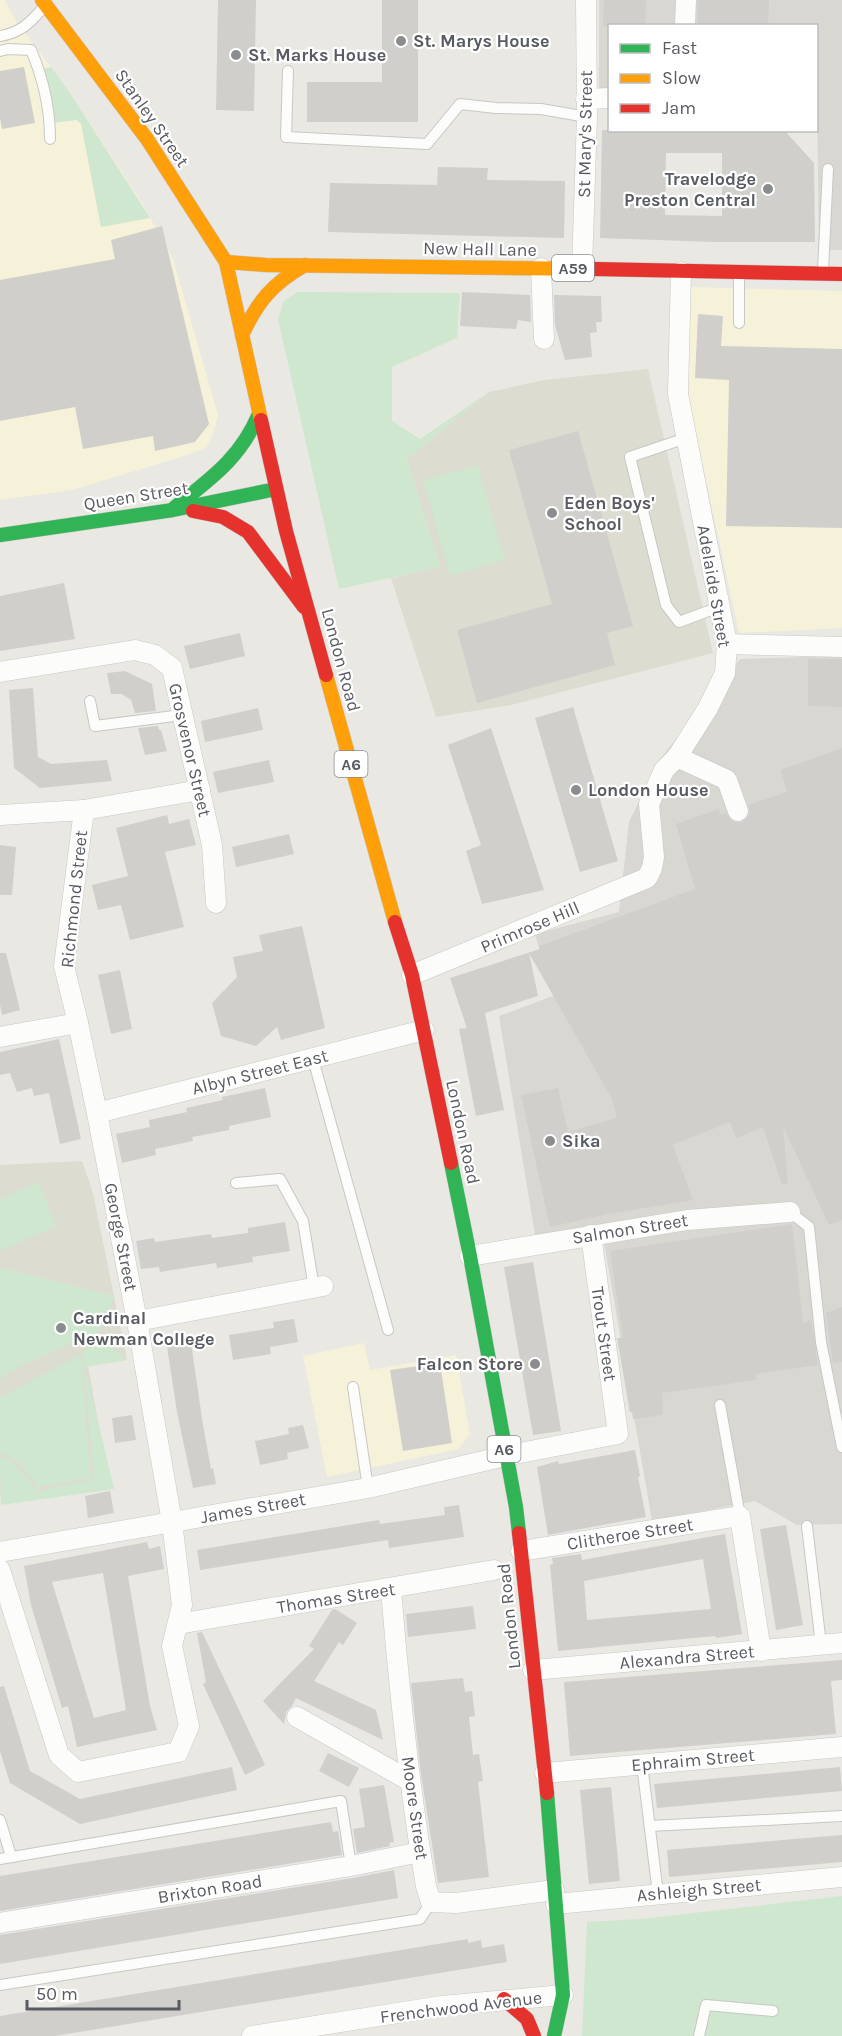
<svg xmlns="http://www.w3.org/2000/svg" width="842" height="2036" font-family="Karla,sans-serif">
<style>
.commercial{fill:#f6f2d9}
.industrial{fill:#d9d7d1}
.education{fill:#dcdcd1}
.green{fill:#cee7ce}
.building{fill:#d0cfcb;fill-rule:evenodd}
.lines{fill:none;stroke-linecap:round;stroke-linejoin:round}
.lane-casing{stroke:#c7c7c6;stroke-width:12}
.street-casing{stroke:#c7c7c6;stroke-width:21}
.fast-casing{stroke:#c6c6c6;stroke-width:15}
.slow-casing{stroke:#c6c6c6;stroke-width:15}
.jam-casing{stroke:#c6c6c6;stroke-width:15}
.lane{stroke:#fcfcfb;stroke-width:10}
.street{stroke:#fcfcfb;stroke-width:20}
.fast{stroke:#30b455;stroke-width:14}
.slow{stroke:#ff9f0a;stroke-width:14}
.jam{stroke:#e5322d;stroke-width:14}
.poi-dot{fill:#8b8c8e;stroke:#fff;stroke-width:2}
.labels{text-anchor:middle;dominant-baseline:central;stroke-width:4.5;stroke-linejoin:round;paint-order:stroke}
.shield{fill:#fff;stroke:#8a8c90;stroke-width:1.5}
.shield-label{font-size:16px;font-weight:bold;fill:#585b61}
.poi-label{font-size:18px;font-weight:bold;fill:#585b61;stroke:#fff;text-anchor:start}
.street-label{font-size:18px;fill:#585b61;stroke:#fff}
</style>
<rect width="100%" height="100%" fill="#eae8e2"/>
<!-- commercial -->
<g class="commercial">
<polygon points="0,0 5,0 16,21 70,93 143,205 173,259 218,415 214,431 207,447 187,455 72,490 0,500"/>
<polygon points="689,287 842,291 842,628 739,633 685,382"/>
<polygon points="364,1343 370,1370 456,1355 470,1434 459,1449 327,1477 303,1356"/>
</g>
<!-- industrial -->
<g class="industrial">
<polygon points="599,0 842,0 842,250 819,250 816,26 610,26 609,98 599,99"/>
<polygon points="842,656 842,1524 797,1525 755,1501 652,1521 601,1225 535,1235 499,1016 553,996 535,934 619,912 629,822 660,759 740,659"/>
</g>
<!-- education -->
<g class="education">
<polygon points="648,369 713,653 511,705 436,717 391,578 440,567 407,459 489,392 544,380"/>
<polygon points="82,1161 93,1193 127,1360 88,1365 109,1485 0,1496 0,1165"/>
</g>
<!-- green -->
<g class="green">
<polygon points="51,67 70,93 150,218 101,227 81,124 77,120 53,123 43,69"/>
<polygon points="298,292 460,293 457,338 392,367 392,421 420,439 489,392 407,459 440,567 339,589 278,319 284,301"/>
<polygon points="478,466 505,560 450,575 423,480"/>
<polygon points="38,1182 57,1226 0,1251 0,1199"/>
<polygon points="2,1268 115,1296 98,1332 20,1366 0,1379 0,1270"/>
<polygon points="98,1336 127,1360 85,1367 114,1489 1,1505 0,1455 14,1464 38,1491 94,1479 83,1352"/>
<polygon points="81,1354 91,1478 38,1487 19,1463 0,1451 0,1398"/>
<polygon points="842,1896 842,2036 582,2036 587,1922 641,1919"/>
</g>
<!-- building -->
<g class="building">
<polygon points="218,0 256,0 254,111 216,110"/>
<polygon points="382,0 418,0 418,122 307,122 307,82 382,82"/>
<polygon points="604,0 646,0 645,26 603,26"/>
<polygon points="698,0 769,0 768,26 697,26"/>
<polygon points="24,67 35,123 2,129 0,118 0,71"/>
<path d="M602,130H784L814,163L815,242H714L600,238ZM666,153H722V216L665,215Z"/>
<polygon points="438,167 488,168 487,180 565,181 564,238 328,232 330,183 437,185"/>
<polygon points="162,226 209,424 195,442 155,451 153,436 83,449 75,407 0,421 0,280 115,259 111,240"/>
<polygon points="462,292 530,295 531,322 518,320 516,329 460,326"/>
<polygon points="554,295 601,296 602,322 596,322 597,332 590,333 592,357 565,360 555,325"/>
<polygon points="698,314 723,316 721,346 842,349 842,528 726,526 729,380 695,378"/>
<polygon points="578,431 633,626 607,633 615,665 477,703 457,630 552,604 509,450"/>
<polygon points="64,583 75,639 0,651 0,596"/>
<polygon points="240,633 245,656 190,669 184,646"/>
<polygon points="808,659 842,659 842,707 808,706"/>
<polygon points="125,671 152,684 156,711 135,713 131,700 122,694 111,694 107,673"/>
<polygon points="33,688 38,757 51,764 107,760 112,781 40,788 14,768 9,690"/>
<polygon points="573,707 618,861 580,872 535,718"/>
<polygon points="258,708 263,730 205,742 201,721"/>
<polygon points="158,726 159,730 161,730 167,751 145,755 138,728"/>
<polygon points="491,728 544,890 482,904 466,851 481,845 448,745"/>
<polygon points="842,748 842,1220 829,1225 783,1126 788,1183 782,1185 763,1127 736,1138 730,1122 673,1145 693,1200 608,1214 550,1227 521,1095 558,1088 568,1132 617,1118 612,1099 529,953 538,996 485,1013 504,1110 476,1116 459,1029 467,1028 450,978 540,949 539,946 695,889 676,824 719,809 720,815 726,813 731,820 736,823 743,822 750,814 749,805 787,792 781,770"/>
<polygon points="269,760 274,782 218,793 213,772"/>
<polygon points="167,815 169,824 189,819 196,845 165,852 184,927 130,940 121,905 98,910 92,885 128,876 116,828"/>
<polygon points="289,834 294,854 236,867 232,847"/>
<polygon points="0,845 16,847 12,895 0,895"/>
<polygon points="302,926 325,1028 281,1040 277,1027 256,1046 221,1036 212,1003 237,977 233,957 263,951 259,935"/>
<polygon points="0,953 6,953 20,1010 2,1015 0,1005"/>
<polygon points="120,970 132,1029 111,1034 98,975"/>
<polygon points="59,1039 81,1139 60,1144 49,1093 34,1096 32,1088 17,1092 10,1073 0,1075 0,1052"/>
<polygon points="265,1088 271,1117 229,1126 229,1130 192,1137 193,1141 155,1149 156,1155 122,1163 116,1134 150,1127 149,1120 187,1112 186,1108 223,1100 222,1097"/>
<polygon points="285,1222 290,1251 252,1257 253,1262 217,1268 216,1263 160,1272 159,1267 141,1269 136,1241 154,1238 155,1242 211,1234 212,1238 248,1233 248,1228"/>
<polygon points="792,1224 803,1323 811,1319 818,1365 755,1374 756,1380 662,1393 663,1415 633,1419 632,1412 630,1413 617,1338 623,1338 610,1251"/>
<polygon points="533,1262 561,1431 533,1435 504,1267"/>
<polygon points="842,1307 842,1362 833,1363 826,1313"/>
<polygon points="294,1319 298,1342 270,1347 271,1354 233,1360 229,1335 274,1328 273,1322"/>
<polygon points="190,1336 203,1425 211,1469 213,1468 216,1484 193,1488 177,1412 166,1340"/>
<polygon points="440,1363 452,1443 403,1451 390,1370"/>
<polygon points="132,1415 136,1440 115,1443 112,1418"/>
<polygon points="303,1425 309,1448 287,1453 288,1459 260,1465 255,1441 289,1434 288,1428"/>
<polygon points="635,1450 640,1476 638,1477 646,1517 548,1535 537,1467 558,1461 559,1464"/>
<polygon points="110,1491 114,1513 88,1518 85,1496"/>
<polygon points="459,1505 464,1537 389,1548 388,1540 200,1570 197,1550 379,1520 380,1524 445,1515 444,1507"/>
<polygon points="786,1525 803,1625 776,1630 760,1529"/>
<path d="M725,1534L742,1634L716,1638L715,1636L558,1651L550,1565L553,1564L552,1558L581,1554L582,1560ZM703,1559L711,1609L587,1620L584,1581Z"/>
<path d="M147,1542L149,1549L160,1546L164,1569L128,1576L150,1706L157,1730L77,1747L68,1706L62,1708L31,1605L24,1566ZM103,1573L126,1710L94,1718L52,1582Z"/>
<polygon points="473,1606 476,1629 408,1637 406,1614"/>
<polygon points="335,1609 357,1623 343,1645 339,1642 314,1681 376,1710 383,1740 296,1698 292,1706 286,1712 284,1724 263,1701 314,1649 309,1646 332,1610"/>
<polygon points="202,1632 265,1765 245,1775 203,1684 206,1682 197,1633"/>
<polygon points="842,1660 842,1680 831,1681 836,1734 570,1756 564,1682"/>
<polygon points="463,1678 465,1692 472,1691 475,1716 469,1717 473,1755 479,1754 483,1781 478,1782 489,1877 438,1883 421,1774 411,1683"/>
<polygon points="4,1686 30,1771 80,1799 232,1767 237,1790 80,1824 10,1783 0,1751 0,1687"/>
<polygon points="328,1753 359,1768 349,1787 319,1771"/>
<polygon points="840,1767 842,1791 657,1808 654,1784"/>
<polygon points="384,1785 394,1842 389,1843 390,1846 357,1853 353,1829 365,1827 359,1789"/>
<polygon points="611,1787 620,1881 589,1884 580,1790"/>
<polygon points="331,1822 333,1832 338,1831 342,1855 0,1911 0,1876"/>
<polygon points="842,1835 842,1862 669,1877 667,1850"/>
<polygon points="394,1870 398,1898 0,1964 0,1935 353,1878"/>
<polygon points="468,1939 468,1943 481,1940 482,1948 504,1944 507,1962 55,2036 0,2036 0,2016"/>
</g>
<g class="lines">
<!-- lane casing -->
<g class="lane-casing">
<g id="lane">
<path d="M0,36C20,33 30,23 43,8"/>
<path d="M0,51L8,49L31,50C43,78 50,109 50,139"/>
<polyline points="288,71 286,137 427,144 460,104 496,108 541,109 587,117"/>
<polyline points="823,270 828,169"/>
<polyline points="739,323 739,275"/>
<polyline points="686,438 630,457 666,605 679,622 719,607"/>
<polyline points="90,701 95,726 182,715"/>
<polyline points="313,1059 388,1330"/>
<polyline points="236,1183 280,1179 303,1221 314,1288"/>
<polyline points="790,1212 809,1227 821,1342 842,1447"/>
<polyline points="353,1387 368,1488"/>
<polyline points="720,1405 740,1516"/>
<polyline points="807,1526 821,1645"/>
<polyline points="642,1764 658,1894"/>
<polyline points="0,1820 11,1856"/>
<polyline points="650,1826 842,1816"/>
<polyline points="0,1859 341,1801 351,1866"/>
<polyline points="0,1985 420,1919 431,1902"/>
<polyline points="699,2036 706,2005 773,2011"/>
</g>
</g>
<!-- street casing -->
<g class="street-casing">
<g id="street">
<polyline points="685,26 686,0"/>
<polyline points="586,99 610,98"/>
<polyline points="541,268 544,339"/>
<polyline points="582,268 587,117 586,0"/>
<polyline points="727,644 842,647"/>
<polyline points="0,672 135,650 155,655 172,668 212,845 216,903"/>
<polyline points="677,757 727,780 738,811"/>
<polyline points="0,815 84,810 200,790"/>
<polyline points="412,975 647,878 652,868 654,857 649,804 664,770 677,757 708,708 725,673 727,644 678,394 681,272"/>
<polyline points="0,1037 78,1023"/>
<polyline points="97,1113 424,1030"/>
<polyline points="470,1256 687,1220 790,1212"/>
<polyline points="137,1321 323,1286"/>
<polyline points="521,1551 740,1516 761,1651"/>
<polyline points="0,1552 368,1488 505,1456 618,1434 591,1235"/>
<polyline points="0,1570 59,1755 78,1772 178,1752 189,1726 172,1646 182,1605 172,1522 137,1321 97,1113 78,1023 64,966 84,810"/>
<path d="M391,1589C399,1688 409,1788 426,1886L431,1902L456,1903L554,1890"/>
<polyline points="178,1624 494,1570"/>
<polyline points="533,1670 842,1643"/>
<polyline points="297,1717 410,1781"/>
<polyline points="545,1773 842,1747"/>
<polyline points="556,1904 842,1877"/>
<polyline points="0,1923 351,1866 420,1852"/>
<polyline points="252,2036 442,2006 563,1995"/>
</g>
</g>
<!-- fast casing -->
<g class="fast-casing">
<g id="fast">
<path d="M174,508C210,479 240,459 259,414"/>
<polyline points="0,535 173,510 276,489"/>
<polyline points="451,1163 470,1256 516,1507 519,1533"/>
<polyline points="547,1793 563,1995 554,2036"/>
</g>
</g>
<!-- slow casing -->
<g class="slow-casing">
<g id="slow">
<polyline points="42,0 147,139 226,262 261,420"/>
<polyline points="226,262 266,265 595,269"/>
<path d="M242,335C258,301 272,284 305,265"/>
<polyline points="326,675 395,922"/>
</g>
</g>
<!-- jam casing -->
<g class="jam-casing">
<g id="jam">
<polyline points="595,269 842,274"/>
<polyline points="261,420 286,531 326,675"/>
<polyline points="193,511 223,517 248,532 304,607"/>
<polyline points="395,922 412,975 451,1163"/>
<polyline points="519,1533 547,1793"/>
<polyline points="504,1999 527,2019 534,2036"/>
</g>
</g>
<!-- lane -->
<use href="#lane" class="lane"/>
<!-- street -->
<use href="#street" class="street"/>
<!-- fast -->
<use href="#fast" class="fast"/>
<!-- slow -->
<use href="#slow" class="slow"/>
<!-- jam -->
<use href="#jam" class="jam"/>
</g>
<!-- markers -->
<g class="poi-dot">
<circle cx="401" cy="41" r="6"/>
<circle cx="236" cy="55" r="6"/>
<circle cx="768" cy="189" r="6"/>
<circle cx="552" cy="513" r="6"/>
<circle cx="576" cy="790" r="6"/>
<circle cx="550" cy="1141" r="6"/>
<circle cx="61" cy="1328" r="6"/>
<circle cx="535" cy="1364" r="6"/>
</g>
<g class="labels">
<!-- shield labels -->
<g class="shield">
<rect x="552" y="255" width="42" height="26" rx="4.5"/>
<rect x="334.5" y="751" width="33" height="26" rx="4.5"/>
<rect x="487.5" y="1436" width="33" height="26" rx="4.5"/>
</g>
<g class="shield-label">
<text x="573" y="268">A59</text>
<text x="351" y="764">A6</text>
<text x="504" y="1449">A6</text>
</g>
<!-- poi labels -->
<g class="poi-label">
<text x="413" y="41">St. Marys House</text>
<text x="248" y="55">St. Marks House</text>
<text x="756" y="179" text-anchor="end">Travelodge<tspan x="756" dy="21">Preston Central</tspan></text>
<text x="564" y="503">Eden Boys'<tspan x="564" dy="21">School</tspan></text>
<text x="588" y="790">London House</text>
<text x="562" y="1141">Sika</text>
<text x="73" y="1318">Cardinal<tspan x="73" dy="21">Newman College</tspan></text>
<text x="523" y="1364" text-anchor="end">Falcon Store</text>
</g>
<!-- street labels -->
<g class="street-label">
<text transform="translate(152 118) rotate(55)">Stanley Street</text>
<text transform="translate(585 134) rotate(-89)">St Mary's Street</text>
<text transform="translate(480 249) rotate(1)">New Hall Lane</text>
<text transform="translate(136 496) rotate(-9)">Queen Street</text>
<text transform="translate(714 586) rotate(80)">Adelaide Street</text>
<text transform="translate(341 660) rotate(75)">London Road</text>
<text transform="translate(190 750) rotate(77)">Grosvenor Street</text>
<text transform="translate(74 899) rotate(-84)">Richmond Street</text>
<text transform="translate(530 927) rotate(-23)">Primrose Hill</text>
<text transform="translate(260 1072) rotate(-14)">Albyn Street East</text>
<text transform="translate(463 1132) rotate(78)">London Road</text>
<text transform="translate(630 1229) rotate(-9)">Salmon Street</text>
<text transform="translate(121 1237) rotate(79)">George Street</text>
<text transform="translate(604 1334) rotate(82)">Trout Street</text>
<text transform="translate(253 1508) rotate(-10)">James Street</text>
<text transform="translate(630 1534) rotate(-9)">Clitheroe Street</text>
<text transform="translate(336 1598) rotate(-9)">Thomas Street</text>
<text transform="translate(509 1616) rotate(-96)">London Road</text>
<text transform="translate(687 1657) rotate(-5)">Alexandra Street</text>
<text transform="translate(693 1760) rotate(-5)">Ephraim Street</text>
<text transform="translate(415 1808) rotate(82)">Moore Street</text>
<text transform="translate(210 1889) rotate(-9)">Brixton Road</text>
<text transform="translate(699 1890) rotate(-5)">Ashleigh Street</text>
<text transform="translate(461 2007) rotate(-7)">Frenchwood Avenue</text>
</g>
</g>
<!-- legend -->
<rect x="608" y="24" width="210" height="108" fill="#ffffff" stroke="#bcbdc0" stroke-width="1.5"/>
<rect x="620" y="44" width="30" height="9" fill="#30b455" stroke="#bcbdc0" stroke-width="1.5"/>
<text x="662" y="54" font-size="18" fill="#585b61">Fast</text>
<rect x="620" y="74" width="30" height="9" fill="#ff9f0a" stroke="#bcbdc0" stroke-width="1.5"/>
<text x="662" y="84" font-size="18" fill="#585b61">Slow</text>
<rect x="620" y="104" width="30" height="9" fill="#e5322d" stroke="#bcbdc0" stroke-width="1.5"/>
<text x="662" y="114" font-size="18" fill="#585b61">Jam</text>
<!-- scale -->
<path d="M27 2000v9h152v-9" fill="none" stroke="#585b61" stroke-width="3"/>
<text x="36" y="2000" font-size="18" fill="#585b61" stroke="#ffffff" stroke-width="4.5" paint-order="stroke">50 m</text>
</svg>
